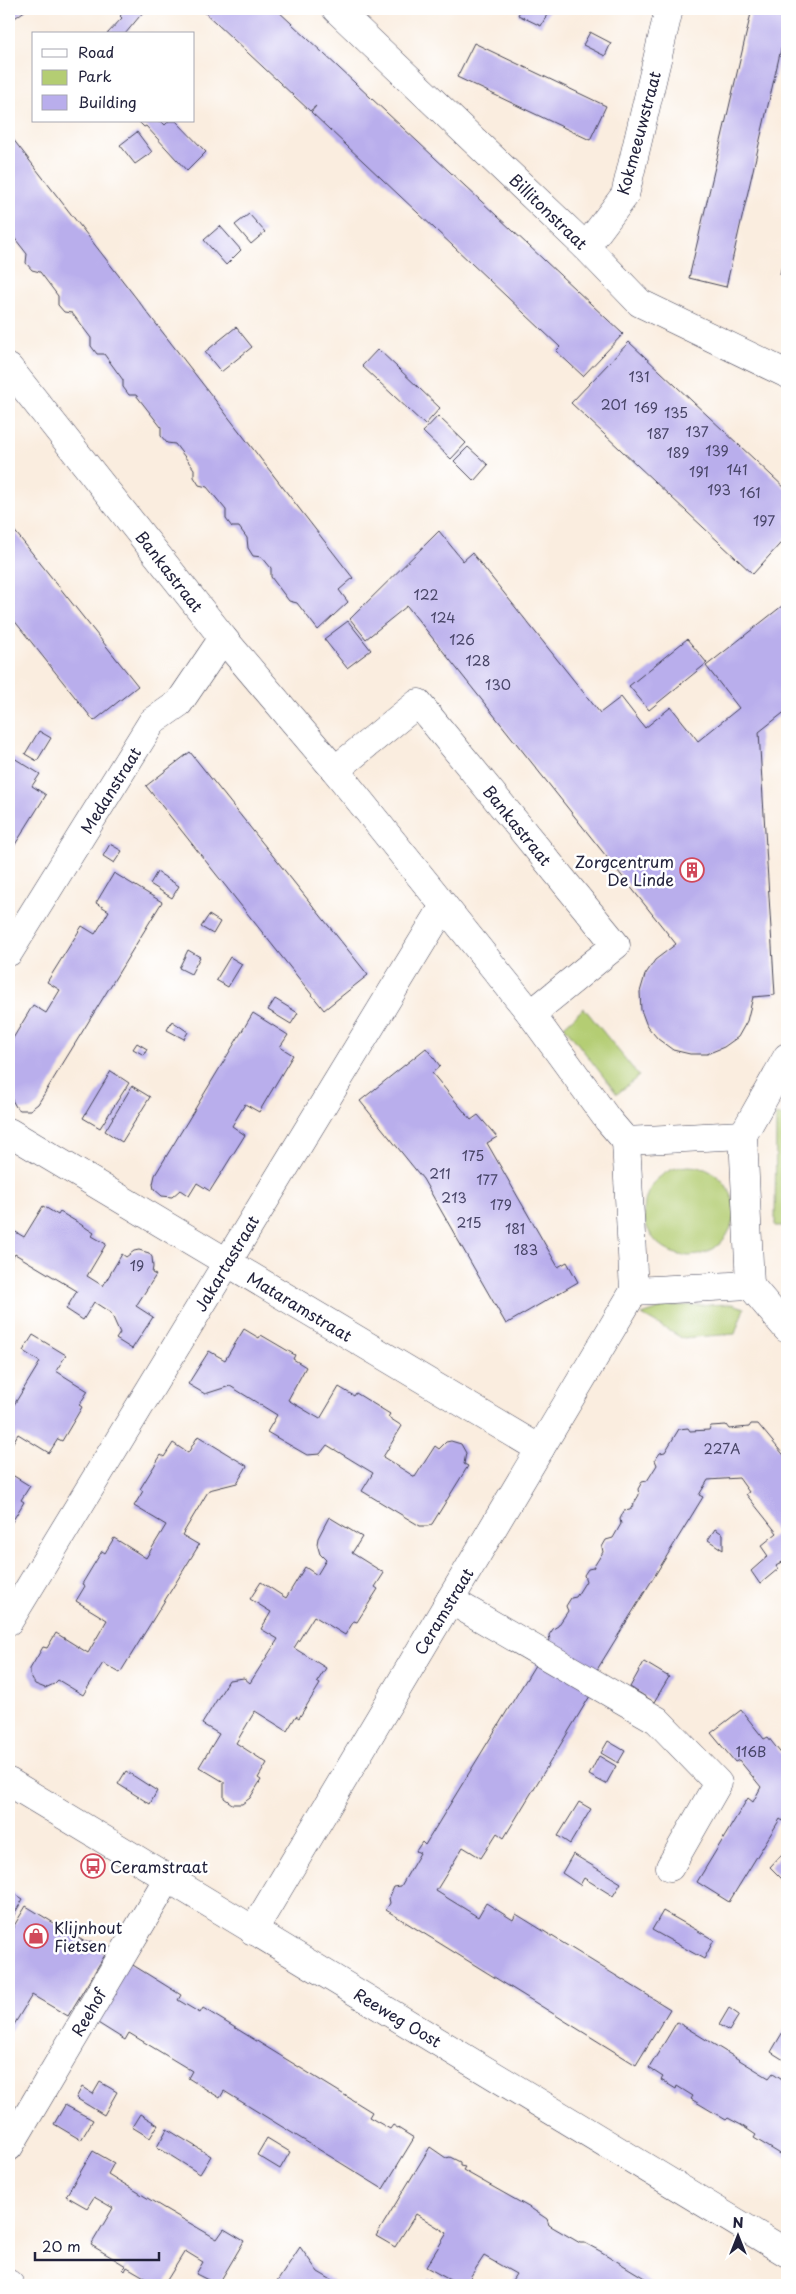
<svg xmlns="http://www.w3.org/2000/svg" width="796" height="2294" font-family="'Playpen Sans',sans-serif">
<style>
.green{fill:#b4cd73;stroke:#6b7857}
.building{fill:#b9aeec}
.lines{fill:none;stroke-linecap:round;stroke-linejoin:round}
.minor-casing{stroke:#424054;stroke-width:29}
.minor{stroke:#fff;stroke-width:28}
.labels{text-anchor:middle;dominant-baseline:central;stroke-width:5;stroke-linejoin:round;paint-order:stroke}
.number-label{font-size:14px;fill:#484567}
.street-label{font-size:16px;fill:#22223b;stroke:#fff}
.poi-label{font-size:16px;fill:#22223b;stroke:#fff;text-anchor:start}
</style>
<rect width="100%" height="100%" fill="#fff"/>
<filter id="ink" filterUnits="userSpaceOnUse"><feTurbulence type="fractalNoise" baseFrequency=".02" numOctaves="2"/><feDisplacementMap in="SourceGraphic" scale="10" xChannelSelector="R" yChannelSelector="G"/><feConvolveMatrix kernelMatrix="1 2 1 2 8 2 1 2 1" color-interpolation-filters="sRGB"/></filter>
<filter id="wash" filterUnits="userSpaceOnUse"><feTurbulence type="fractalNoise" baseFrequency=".0096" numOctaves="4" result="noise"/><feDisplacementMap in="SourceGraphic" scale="20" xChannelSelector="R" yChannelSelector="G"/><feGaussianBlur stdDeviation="1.12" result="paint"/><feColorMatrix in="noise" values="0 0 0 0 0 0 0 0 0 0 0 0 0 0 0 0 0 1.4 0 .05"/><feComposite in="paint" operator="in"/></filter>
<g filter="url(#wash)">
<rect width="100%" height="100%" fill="#faeddf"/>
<!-- green -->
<g class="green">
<polygon points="584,1008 639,1076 617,1094 564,1026"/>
<polygon points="776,1115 787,1118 786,1226 775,1226"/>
<circle cx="689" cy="1211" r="45"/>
<polygon points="732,1304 744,1308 735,1334 682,1338 642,1315 668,1306"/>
</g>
<g id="blocks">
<!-- building -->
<g class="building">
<polygon points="9,9 25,9 26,10 9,22"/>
<polygon points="127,9 142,9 144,11 125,34 107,34 122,18 120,16"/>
<polygon points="201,9 276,9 623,334 583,376 556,351 560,347 311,112 316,106 310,111"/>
<polygon points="521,9 544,9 549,11 541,26 518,15"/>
<polygon points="752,9 787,9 787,23 726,287 689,278"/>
<polygon points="590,32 611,43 605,56 583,45"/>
<polygon points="474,43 606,106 590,140 457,77"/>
<polygon points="138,121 161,121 165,125 169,121 176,121 206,152 187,171 146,126 144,127"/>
<polygon points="137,132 152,152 135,164 120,145"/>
<polygon points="9,134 353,578 339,590 348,602 318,630 297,603 289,601 271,577 271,568 262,557 253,556 248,548 247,538 239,527 232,527 226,519 226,510 207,487 199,485 194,477 194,469 175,444 167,443 161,436 161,427 136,395 129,395 123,387 123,380 104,354 97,354 91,346 91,338 72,313 64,312 58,305 58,296 40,272 32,270 26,263 27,254 9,231"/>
<polygon points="249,214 265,232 251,244 235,225"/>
<polygon points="220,226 241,250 226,265 204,240"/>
<polygon points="785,251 787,251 787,276 780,274"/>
<polygon points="236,327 252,347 221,372 205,352"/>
<polygon points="629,342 787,490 787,536 753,574 571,403"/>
<polygon points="378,349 440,408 425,425 362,366"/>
<polygon points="438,416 466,443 451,459 423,432"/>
<polygon points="468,447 488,465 474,481 454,461"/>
<polygon points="9,524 138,686 94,721 9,614"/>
<polygon points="439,531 463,561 472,553 600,713 621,697 645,728 671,707 698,741 739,708 706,666 787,602 787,710 759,732 775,995 753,997 747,1021 738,1037 724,1047 707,1054 690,1054 673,1050 658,1039 647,1026 641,1010 640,992 645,975 655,960 676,944 407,606 366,639 350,619"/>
<polygon points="348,621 371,650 347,668 324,639"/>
<polygon points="687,639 707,663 649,710 629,686"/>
<polygon points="39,731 51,738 37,761 25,754"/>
<polygon points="190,752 368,975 324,1010 146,786"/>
<polygon points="9,755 40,774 32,786 46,795 11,851 9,850"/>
<polygon points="110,844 122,851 114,863 103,856"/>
<polygon points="157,872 179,886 172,898 150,884"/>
<polygon points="114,873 162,902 38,1104 30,1110 20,1110 16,1107 11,1098 13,1088 9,1085 9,1075 12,1070 9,1068 9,1045 33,1005 46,1013 60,990 47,982 82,926 95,934 102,923 109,911 96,903"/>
<polygon points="209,915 220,922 213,934 201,927"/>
<polygon points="188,950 200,957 191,974 179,968"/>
<polygon points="230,957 242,964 228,987 216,980"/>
<polygon points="275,999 298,1013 291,1024 268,1010"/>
<polygon points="253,1013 288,1035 280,1047 293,1055 259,1112 245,1104 232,1126 245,1135 210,1191 197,1183 189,1196 180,1190 172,1197 162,1196 154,1189 153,1184 155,1175"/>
<polygon points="172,1021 188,1032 184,1039 167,1030"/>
<polygon points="137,1043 147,1049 144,1055 133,1049"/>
<polygon points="426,1048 440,1066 432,1073 471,1120 478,1115 497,1137 487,1143 558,1267 567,1262 578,1282 506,1324 423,1179 360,1101"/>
<polygon points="111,1071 129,1083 100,1128 83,1118"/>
<polygon points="132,1086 150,1097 122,1142 105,1131"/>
<polygon points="43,1206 58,1215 60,1212 77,1222 94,1233 92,1236 106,1244 87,1276 103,1286 122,1254 126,1257 134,1251 139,1250 149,1253 152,1257 153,1267 152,1273 156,1275 136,1306 153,1317 132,1349 116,1339 120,1333 111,1313 94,1302 83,1320 66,1309 77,1291 15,1254 9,1264 9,1228 24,1237"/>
<polygon points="244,1329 259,1338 261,1335 295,1355 293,1359 306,1367 288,1400 320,1419 339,1387 354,1396 356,1393 390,1414 388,1417 402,1426 383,1457 415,1477 435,1446 439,1449 446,1442 451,1441 461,1444 466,1453 464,1464 468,1466 432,1524 428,1526 420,1526 362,1491 373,1473 327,1445 320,1454 307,1455 267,1432 277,1415 230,1386 205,1394 188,1384 209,1351 225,1360"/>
<polygon points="33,1335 66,1355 56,1371 88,1391 79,1405 82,1407 62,1441 58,1439 49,1453 18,1434 9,1449 9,1413 40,1362 23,1351"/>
<polygon points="751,1424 758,1424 787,1459 787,1559 776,1566 778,1569 760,1584 751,1571 768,1556 761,1546 777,1533 746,1494 749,1492 739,1478 708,1480 699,1495 703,1497 595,1673 547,1644 550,1640 549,1635 553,1629 558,1626 568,1611 566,1606 571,1598 576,1597 586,1581 584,1575 588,1569 593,1568 603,1552 602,1547 606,1540 613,1538 621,1524 620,1519 624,1511 630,1510 639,1495 638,1489 642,1482 647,1481 657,1465 655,1460 660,1453 665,1452 679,1429 688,1428 690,1431 709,1430 711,1426 726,1425 729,1429 749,1427"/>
<polygon points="198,1436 247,1466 237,1483 209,1490 182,1535 199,1545 120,1673 103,1663 83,1695 58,1680 54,1684 45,1688 35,1684 30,1675 30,1669 43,1647 47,1648 56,1633 88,1653 107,1620 76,1601 85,1586 82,1584 102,1551 105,1553 114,1538 146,1558 166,1525 134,1506 143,1491 140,1489 161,1455 164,1457 173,1443 188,1453"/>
<polygon points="9,1473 30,1486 21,1500 24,1502 9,1527"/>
<polygon points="329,1517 362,1537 352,1553 384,1573 375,1587 378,1589 357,1622 354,1621 345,1635 314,1616 294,1648 326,1668 317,1682 320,1684 299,1718 296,1716 287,1731 255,1711 236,1743 267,1763 258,1778 261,1780 250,1798 242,1804 232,1804 224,1798 224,1782 199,1767 219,1734 202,1724 229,1680 244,1678 250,1683 278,1639 261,1629 271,1612 250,1599 261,1582 286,1598 305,1567 317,1575 326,1560 320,1554 317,1544 318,1538"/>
<polygon points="715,1529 723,1534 723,1550 708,1540"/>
<polygon points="540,1657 593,1691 504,1838 497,1833 481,1858 463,1847 436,1891 478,1917 486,1903 513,1920 516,1914 670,2009 636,2065 386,1910 390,1903 389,1898 394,1887 401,1886 420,1853 416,1851 422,1842 425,1845"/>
<polygon points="644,1662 669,1677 654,1702 630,1687"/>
<polygon points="741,1710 764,1739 768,1737 787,1761 787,1814 783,1821 780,1819 729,1902 697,1882 748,1798 753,1802 761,1787 739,1760 735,1762 711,1733"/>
<polygon points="608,1741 625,1751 618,1763 601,1753"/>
<polygon points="599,1756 616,1766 606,1784 589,1775"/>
<polygon points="126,1771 157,1791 150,1804 118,1784"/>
<polygon points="579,1802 591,1809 570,1844 558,1836"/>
<polygon points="783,1853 787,1857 787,1884 770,1867"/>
<polygon points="573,1854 621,1883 613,1896 584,1878 580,1885 562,1873"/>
<polygon points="9,1890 23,1899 9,1923"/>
<polygon points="26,1906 85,1942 92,1941 101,1947 101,1952 105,1955 68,2016 32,1995 9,2033 9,1934"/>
<polygon points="663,1911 714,1940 704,1959 652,1930"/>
<polygon points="128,1962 181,1995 178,2000 200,2013 203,2008 372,2112 369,2117 390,2129 393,2125 414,2138 383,2189 224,2091 220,2098 188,2078 192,2071 129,2033 125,2040 93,2020"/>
<polygon points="729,2008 739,2015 729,2031 719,2025"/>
<polygon points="677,2022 769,2078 773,2073 787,2082 787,2158 754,2138 756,2135 741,2125 728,2118 726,2120 691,2099 693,2096 677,2086 676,2089 661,2080 663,2077 649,2068"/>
<polygon points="787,2025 787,2062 771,2052"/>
<polygon points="100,2082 117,2092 104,2115 76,2098 82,2087 93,2094"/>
<polygon points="65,2105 93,2120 81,2140 54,2124"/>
<polygon points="140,2114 158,2125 150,2138 132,2127"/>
<polygon points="167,2129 211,2156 200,2174 157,2147"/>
<polygon points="267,2138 290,2152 280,2169 257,2155"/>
<polygon points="430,2147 446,2158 450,2157 460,2162 460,2166 465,2167 463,2170 532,2209 547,2219 549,2225 580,2243 585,2243 600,2251 656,2285 509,2285 516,2274 484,2256 465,2285 459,2285 426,2267 447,2233 416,2214 395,2247 376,2236"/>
<polygon points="93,2151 114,2163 108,2174 162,2207 217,2239 224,2229 244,2241 218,2285 196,2274 203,2262 185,2251 164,2285 158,2285 127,2267 125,2271 123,2269 126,2266 91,2245 113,2208 94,2197 87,2208 66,2196"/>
<polygon points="300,2247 318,2272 337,2283 336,2285 275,2285"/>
<polygon points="429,2278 441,2285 424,2285"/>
</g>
</g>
</g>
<g filter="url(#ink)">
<use href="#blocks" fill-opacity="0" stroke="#424054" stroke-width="1"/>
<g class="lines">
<!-- minor casing -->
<g class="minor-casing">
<g id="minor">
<polyline points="336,9 586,247 640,303 787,374"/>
<polyline points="586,247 625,195 669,9"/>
<polyline points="9,368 223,638 335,770 531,1014 608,1120 626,1141"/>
<polyline points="335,770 418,703 616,945 531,1014"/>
<polyline points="9,952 152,722 179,703 223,638"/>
<polyline points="9,1132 540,1449"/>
<polyline points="743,1135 750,1285"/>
<polyline points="743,1135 787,1057"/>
<polyline points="626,1141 634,1291"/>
<polyline points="626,1141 743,1135"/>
<polyline points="750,1285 787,1329"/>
<polyline points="634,1291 750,1285"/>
<polyline points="450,1600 657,1720 718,1783 670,1867"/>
<polyline points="9,1621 444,906"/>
<polyline points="9,1782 787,2253"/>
<polyline points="253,1931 634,1291"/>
<polyline points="9,2147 168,1878"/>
<polyline points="9,2284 10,2285"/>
</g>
</g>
<!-- minor -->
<use href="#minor" class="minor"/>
</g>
</g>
<!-- icons -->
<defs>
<g id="building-ring" transform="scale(1.25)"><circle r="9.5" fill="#fff" stroke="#d1495b" stroke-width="1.5"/><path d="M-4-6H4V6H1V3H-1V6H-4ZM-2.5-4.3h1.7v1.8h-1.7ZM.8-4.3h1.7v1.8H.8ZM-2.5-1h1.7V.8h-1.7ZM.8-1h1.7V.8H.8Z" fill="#d1495b"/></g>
<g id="bus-ring" transform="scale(1.25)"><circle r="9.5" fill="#fff" stroke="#d1495b" stroke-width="1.5"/><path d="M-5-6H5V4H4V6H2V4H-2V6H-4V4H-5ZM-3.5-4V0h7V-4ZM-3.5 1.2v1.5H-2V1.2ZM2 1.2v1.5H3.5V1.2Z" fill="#d1495b"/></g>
<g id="shop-ring" transform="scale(1.25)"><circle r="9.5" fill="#fff" stroke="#d1495b" stroke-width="1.5"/><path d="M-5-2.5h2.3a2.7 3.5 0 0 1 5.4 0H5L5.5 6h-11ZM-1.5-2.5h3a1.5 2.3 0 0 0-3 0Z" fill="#d1495b"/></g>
</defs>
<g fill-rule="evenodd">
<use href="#building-ring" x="692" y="870"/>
<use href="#bus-ring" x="93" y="1866"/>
<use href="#shop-ring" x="36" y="1936"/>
</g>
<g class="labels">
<!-- number labels -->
<g class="number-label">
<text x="639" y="376">131</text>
<text x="614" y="404">201</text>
<text x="646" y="407">169</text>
<text x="676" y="412">135</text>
<text x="697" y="431">137</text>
<text x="658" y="433">187</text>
<text x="717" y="450">139</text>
<text x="678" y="452">189</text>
<text x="737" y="469">141</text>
<text x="699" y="471">191</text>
<text x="719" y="489">193</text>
<text x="750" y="492">161</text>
<text x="764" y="520">197</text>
<text x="426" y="594">122</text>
<text x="443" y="617">124</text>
<text x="462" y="639">126</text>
<text x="478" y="660">128</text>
<text x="498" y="684">130</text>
<text x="473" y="1155">175</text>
<text x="440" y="1173">211</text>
<text x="487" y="1179">177</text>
<text x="454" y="1197">213</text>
<text x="501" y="1204">179</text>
<text x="469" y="1222">215</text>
<text x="515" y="1228">181</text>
<text x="526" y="1249">183</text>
<text x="137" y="1265">19</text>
<text x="722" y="1448">227A</text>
<text x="751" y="1751">116B</text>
</g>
<!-- street labels -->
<g class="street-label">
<text transform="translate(638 133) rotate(-75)">Kokmeeuwstraat</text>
<text transform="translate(549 211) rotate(44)">Billitonstraat</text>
<text transform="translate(170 571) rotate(52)">Bankastraat</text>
<text transform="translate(110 790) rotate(-58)">Medanstraat</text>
<text transform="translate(518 825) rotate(51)">Bankastraat</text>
<text transform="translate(226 1263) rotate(-59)">Jakartastraat</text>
<text transform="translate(300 1306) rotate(31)">Mataramstraat</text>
<text transform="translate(443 1611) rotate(-59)">Ceramstraat</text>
<text transform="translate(88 2012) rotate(-60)">Reehof</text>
<text transform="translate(398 2017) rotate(31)">Reeweg Oost</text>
</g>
<!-- poi labels -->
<g class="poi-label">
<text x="674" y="861" text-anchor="end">Zorgcentrum<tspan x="674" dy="18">De Linde</tspan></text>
<text x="110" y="1866">Ceramstraat</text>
<text x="54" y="1927">Klijnhout<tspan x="54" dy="18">Fietsen</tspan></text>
</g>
</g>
<!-- margin -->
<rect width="796" height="2294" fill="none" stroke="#fff" stroke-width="30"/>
<!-- legend -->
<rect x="32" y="32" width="162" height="90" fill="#ffffff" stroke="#a7a7b1"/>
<rect x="42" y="49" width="25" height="8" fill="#ffffff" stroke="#a7a7b1"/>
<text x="78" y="58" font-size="15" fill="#22223b">Road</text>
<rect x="42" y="70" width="25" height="15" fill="#b4cd73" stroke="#a7a7b1"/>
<text x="78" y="82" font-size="15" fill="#22223b">Park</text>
<rect x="42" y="95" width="25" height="15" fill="#b9aeec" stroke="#a7a7b1"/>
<text x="78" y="108" font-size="15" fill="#22223b">Building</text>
<!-- north arrow -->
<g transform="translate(738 2236)" stroke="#ffffff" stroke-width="4" paint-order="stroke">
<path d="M0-4L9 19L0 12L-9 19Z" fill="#22223b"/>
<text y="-8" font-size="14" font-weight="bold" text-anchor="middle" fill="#22223b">N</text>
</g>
<!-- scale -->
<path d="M35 2252v8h124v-8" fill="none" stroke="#22223b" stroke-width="2.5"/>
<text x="42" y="2252" font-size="15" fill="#22223b" stroke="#ffffff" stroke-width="4" paint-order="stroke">20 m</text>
</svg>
